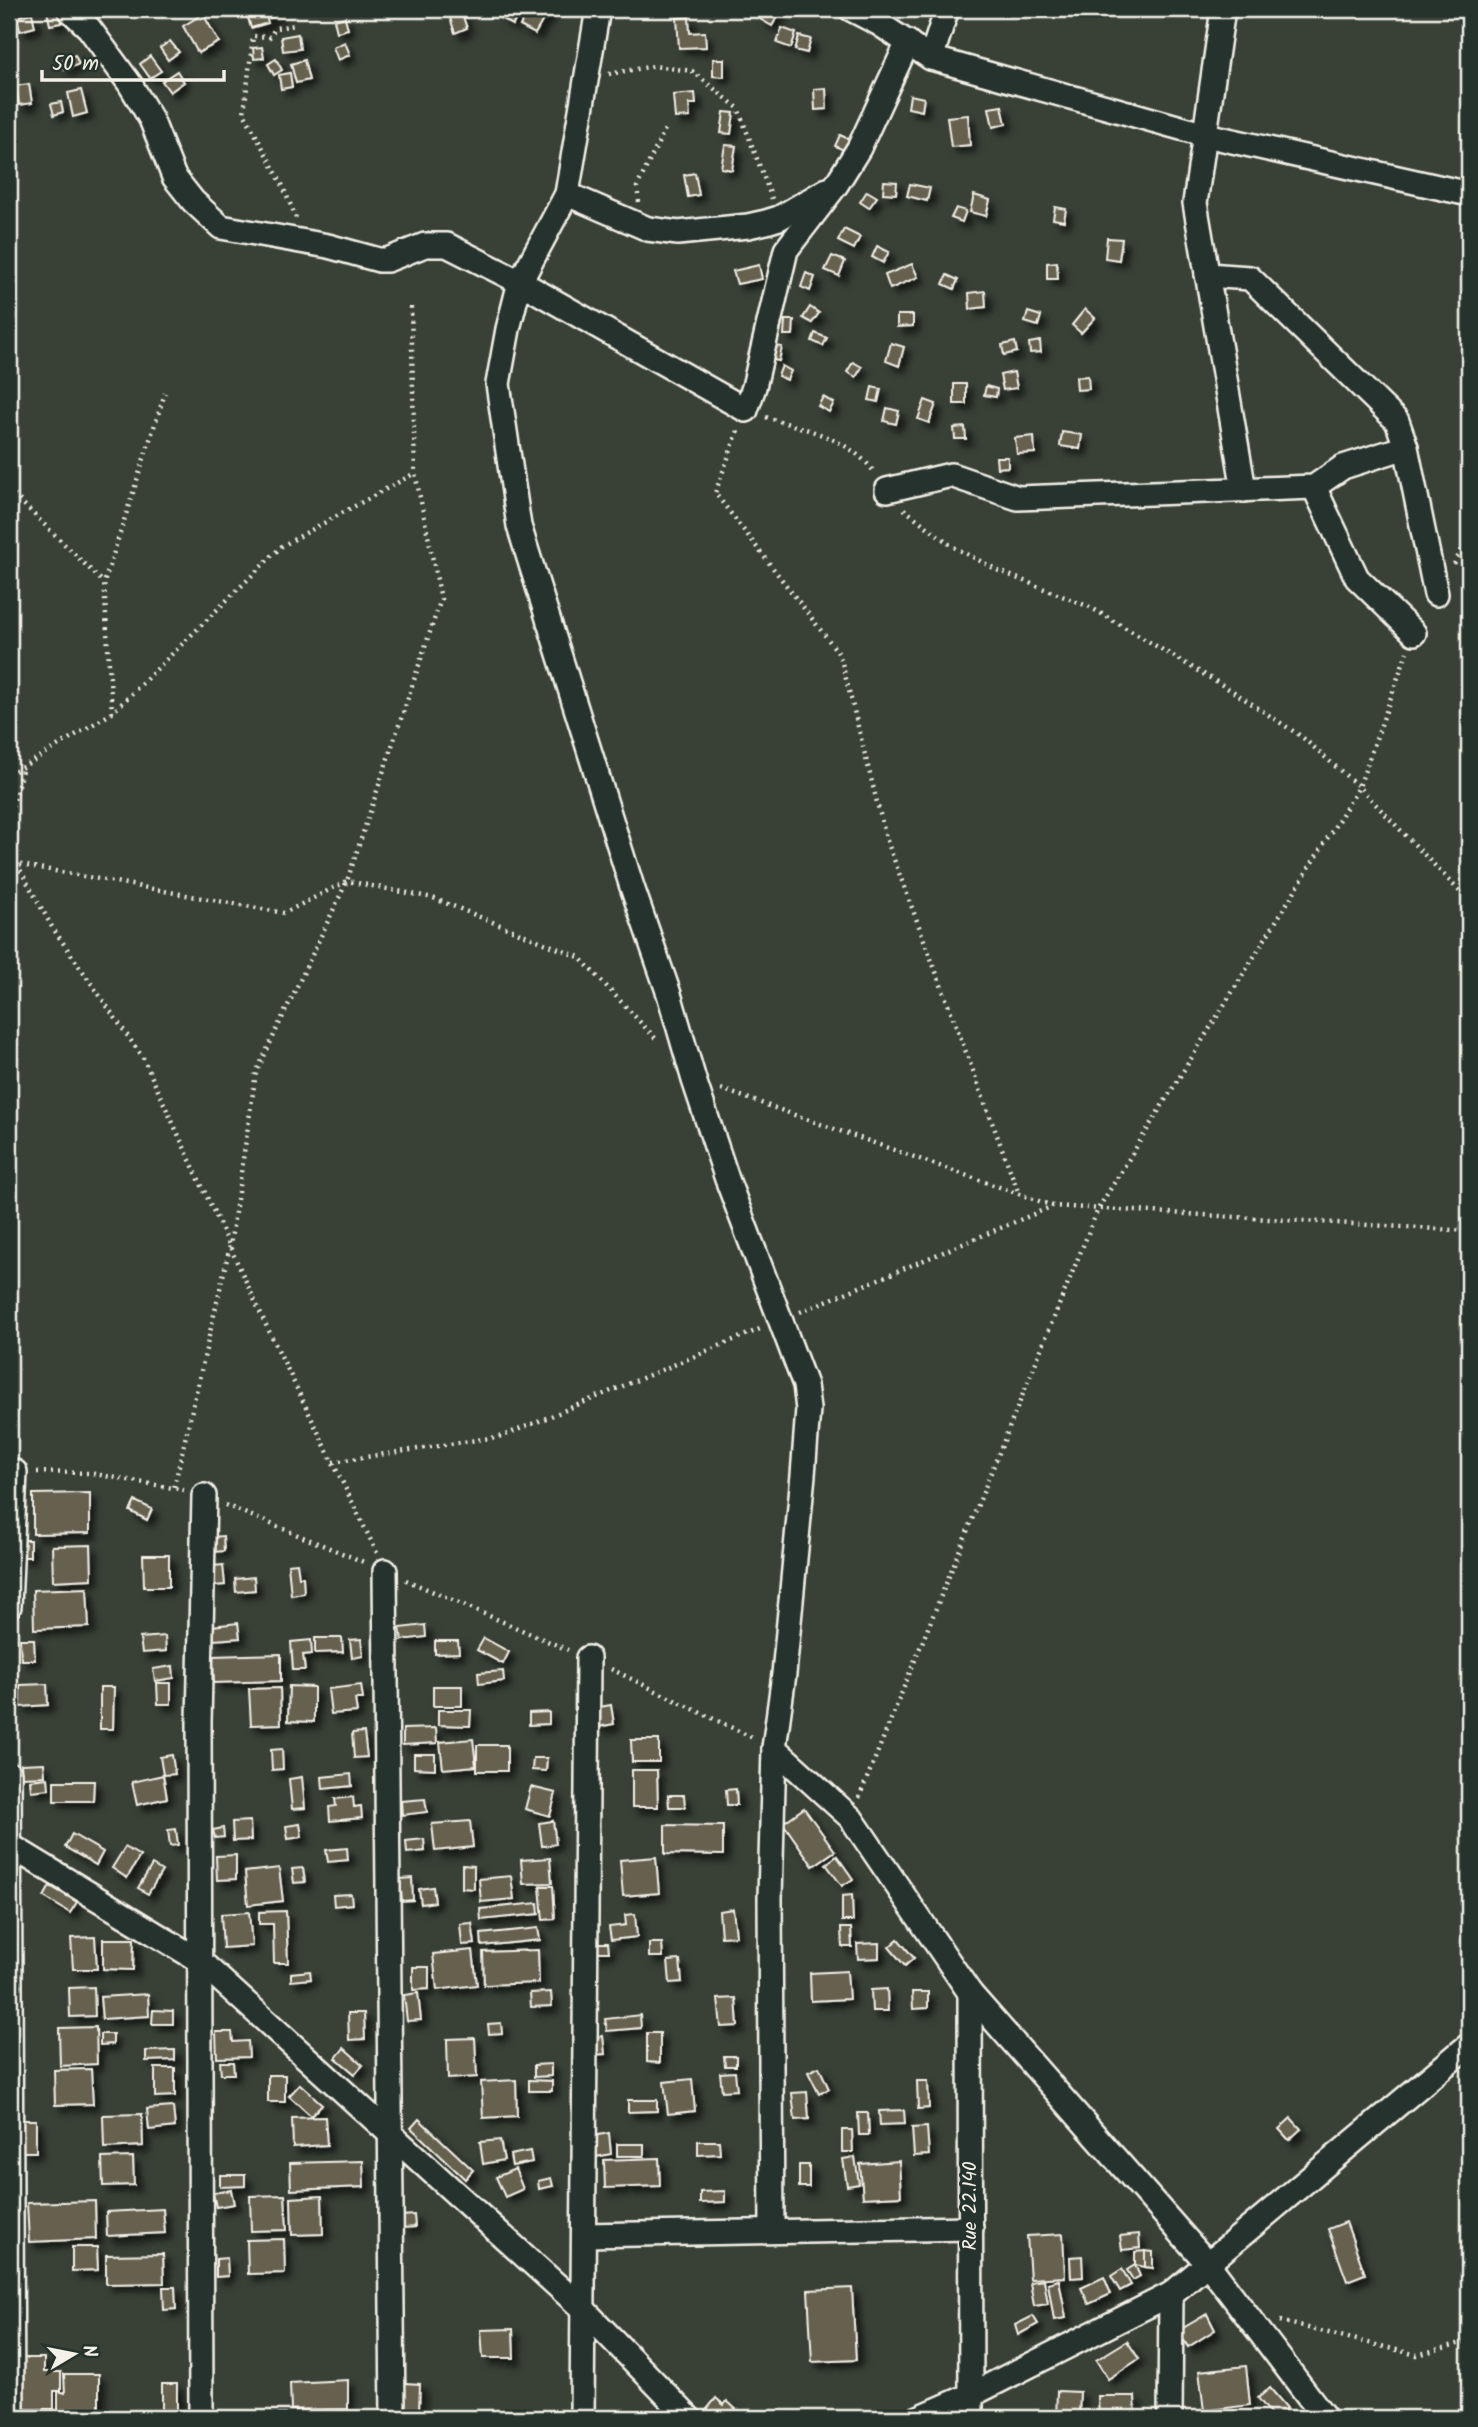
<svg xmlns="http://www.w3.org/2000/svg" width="1478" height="2427" font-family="Kalam,sans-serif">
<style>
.building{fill:#66614f;stroke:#f4f1e8;stroke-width:2;filter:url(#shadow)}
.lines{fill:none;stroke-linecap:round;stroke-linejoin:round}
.minor-casing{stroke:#f4f1e8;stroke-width:28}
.path{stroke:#f4f1e8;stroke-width:4.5;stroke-dasharray:2 5;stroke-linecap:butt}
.minor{stroke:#26332d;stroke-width:23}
.labels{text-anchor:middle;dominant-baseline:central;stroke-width:6;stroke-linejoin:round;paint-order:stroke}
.street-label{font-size:19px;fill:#f4f1e8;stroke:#26332d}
</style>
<defs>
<filter id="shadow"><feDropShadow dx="6" dy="6" stdDeviation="3.5" flood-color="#0009"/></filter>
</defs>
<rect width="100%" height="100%" fill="#394137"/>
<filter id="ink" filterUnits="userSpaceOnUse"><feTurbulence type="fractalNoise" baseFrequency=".0143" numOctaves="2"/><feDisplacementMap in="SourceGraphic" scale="14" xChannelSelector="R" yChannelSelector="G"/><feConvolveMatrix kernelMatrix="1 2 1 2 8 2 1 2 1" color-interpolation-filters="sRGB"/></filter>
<g filter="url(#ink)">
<!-- building -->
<g class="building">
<polygon points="59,9 61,23 50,25 47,11"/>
<polygon points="255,9 264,9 268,23 251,28 246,11"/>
<polygon points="266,9 278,9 280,14 269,18"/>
<polygon points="447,9 460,9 467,28 455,33"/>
<polygon points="505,9 518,14 513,25 500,18"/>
<polygon points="533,9 551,9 545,19 532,11"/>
<polygon points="765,9 782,9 772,26 760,19"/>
<polygon points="527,11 543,20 535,34 520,26"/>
<polygon points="32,13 35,27 20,31 17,17"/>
<polygon points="203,14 219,42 198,53 183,26"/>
<polygon points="345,17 348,29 337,32 334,20"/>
<polygon points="689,17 690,33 705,32 706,47 679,48 677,18"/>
<polygon points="782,28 796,33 791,48 777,43"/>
<polygon points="298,34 300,49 283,51 281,37"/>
<polygon points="799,36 811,39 807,53 795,50"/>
<polygon points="170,41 179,52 168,60 160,48"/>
<polygon points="345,42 350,55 338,60 333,47"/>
<polygon points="262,47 264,58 254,59 253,48"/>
<polygon points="75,55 79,64 65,70 62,61"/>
<polygon points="150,56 161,71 150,78 140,64"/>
<polygon points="276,59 282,70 274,75 268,64"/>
<polygon points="713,59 724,59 724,77 713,76"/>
<polygon points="304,60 309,80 296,83 291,64"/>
<polygon points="177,71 184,82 170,92 162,81"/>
<polygon points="290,73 292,87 281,89 279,75"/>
<polygon points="29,84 32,103 19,105 16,86"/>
<polygon points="826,88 827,109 815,110 814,89"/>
<polygon points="81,90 87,113 73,117 68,93"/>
<polygon points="695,93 696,104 689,104 690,117 675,118 673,95"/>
<polygon points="910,95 924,98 922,111 908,108"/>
<polygon points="61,102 63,112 54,115 51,104"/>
<polygon points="1002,106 1006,124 993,127 989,108"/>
<polygon points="724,112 734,113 731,134 721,133"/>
<polygon points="968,115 970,145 951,147 947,117"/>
<polygon points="840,135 853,141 848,152 835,146"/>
<polygon points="725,145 736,146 732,170 721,168"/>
<polygon points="695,173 699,195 688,197 684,175"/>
<polygon points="884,181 897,182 896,194 883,193"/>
<polygon points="910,184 930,188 927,201 907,196"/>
<polygon points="867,191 877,197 869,208 860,202"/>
<polygon points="974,195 990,200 986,216 970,212"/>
<polygon points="1055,207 1066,209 1064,221 1053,219"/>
<polygon points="956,208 966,211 962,222 951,218"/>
<polygon points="844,229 860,237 854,249 838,241"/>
<polygon points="1107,238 1122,239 1119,260 1105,258"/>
<polygon points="877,246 889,252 883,263 872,257"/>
<polygon points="832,256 845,261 839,276 825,270"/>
<polygon points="1057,262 1058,279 1047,279 1047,263"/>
<polygon points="912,264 918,277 890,289 885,275"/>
<polygon points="759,265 762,279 737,284 733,271"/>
<polygon points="806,273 815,277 810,291 801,287"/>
<polygon points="947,275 958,280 954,289 943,284"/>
<polygon points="985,291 986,307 970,309 969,293"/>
<polygon points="810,307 819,313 812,323 803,318"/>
<polygon points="1085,309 1095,318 1081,333 1072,325"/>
<polygon points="1028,312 1041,316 1038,326 1025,322"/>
<polygon points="897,315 913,315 913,326 897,327"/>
<polygon points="785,320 794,320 793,335 784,335"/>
<polygon points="815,333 827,338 823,346 812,341"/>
<polygon points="1040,341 1041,352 1030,353 1029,343"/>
<polygon points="1015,342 1017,352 1004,355 1002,345"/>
<polygon points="891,343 904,347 899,366 886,361"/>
<polygon points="770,345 782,347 779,361 768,359"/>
<polygon points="853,362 862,367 856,377 847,372"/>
<polygon points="782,366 791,371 787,380 778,376"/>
<polygon points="1014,372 1017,388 1003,390 1000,375"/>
<polygon points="1088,376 1089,389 1077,390 1076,377"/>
<rect x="954" y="384" width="12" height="20"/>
<polygon points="986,386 997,389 996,397 984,395"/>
<polygon points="872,387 881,389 878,402 869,400"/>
<polygon points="823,397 834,403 829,412 818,406"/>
<polygon points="925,400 936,404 929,423 918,419"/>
<polygon points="887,408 899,411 896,424 884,421"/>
<polygon points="965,427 966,439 955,439 954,428"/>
<polygon points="1062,432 1082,435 1080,449 1060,446"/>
<polygon points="1034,436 1035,453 1017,454 1015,438"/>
<polygon points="996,457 1008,457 1008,467 997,468"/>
<polygon points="90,1493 90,1533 33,1534 33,1494"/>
<polygon points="135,1501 152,1509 147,1520 130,1511"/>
<polygon points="223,1536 224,1551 214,1552 213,1537"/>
<polygon points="21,1540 30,1540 30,1557 20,1557"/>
<polygon points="91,1545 92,1579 53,1581 52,1546"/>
<polygon points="143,1555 169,1555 169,1587 144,1587"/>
<polygon points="297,1563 299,1577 303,1577 304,1593 291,1595 288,1564"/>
<polygon points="223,1565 225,1585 215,1586 213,1566"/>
<polygon points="254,1577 255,1590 236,1592 235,1579"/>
<polygon points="87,1588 89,1627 34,1629 33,1590"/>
<polygon points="238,1623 240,1638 214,1640 212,1626"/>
<polygon points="425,1625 426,1637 402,1640 400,1628"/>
<polygon points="165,1636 166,1651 142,1653 140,1638"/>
<polygon points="315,1638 342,1638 343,1652 315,1653"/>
<polygon points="484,1638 509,1652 503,1664 477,1650"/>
<polygon points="20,1639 34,1639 35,1660 21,1660"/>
<polygon points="361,1639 363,1656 352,1658 350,1640"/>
<polygon points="311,1640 312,1654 303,1655 305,1670 293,1670 291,1642"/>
<polygon points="435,1641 458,1641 459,1653 435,1654"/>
<polygon points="281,1654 281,1681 214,1683 213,1656"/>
<polygon points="173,1666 174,1678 155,1681 153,1669"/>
<polygon points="503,1671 504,1681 479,1684 478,1673"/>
<polygon points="157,1683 171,1683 171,1704 158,1704"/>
<polygon points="47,1684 48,1705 20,1707 20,1685"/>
<polygon points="361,1685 363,1699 355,1699 357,1712 331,1714 328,1689"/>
<polygon points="289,1686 314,1687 314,1722 288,1721"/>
<rect x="433" y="1686" width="29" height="20"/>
<polygon points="100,1687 114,1687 113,1729 100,1729"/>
<polygon points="280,1688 281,1724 251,1725 249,1689"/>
<polygon points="611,1705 614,1724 598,1727 594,1708"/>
<polygon points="438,1710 471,1710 470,1726 438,1725"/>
<polygon points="549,1712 549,1724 529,1725 529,1713"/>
<polygon points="436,1728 437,1743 403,1745 403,1729"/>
<polygon points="364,1732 367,1757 354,1758 352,1733"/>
<polygon points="473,1739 476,1766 443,1769 440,1742"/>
<polygon points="631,1740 659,1740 659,1762 632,1762"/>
<rect x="477" y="1745" width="30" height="26"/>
<polygon points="282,1749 283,1769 272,1770 271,1750"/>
<polygon points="414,1754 435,1754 435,1769 414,1768"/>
<polygon points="172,1755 175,1774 163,1775 160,1757"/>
<polygon points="533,1758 547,1758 546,1771 532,1770"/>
<polygon points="44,1763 45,1776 22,1777 21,1764"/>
<polygon points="632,1770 657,1770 658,1807 632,1807"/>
<polygon points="351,1774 352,1786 323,1789 322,1777"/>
<polygon points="163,1775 167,1798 137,1805 132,1782"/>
<polygon points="302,1777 305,1808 292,1809 289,1779"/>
<polygon points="48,1778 49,1789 31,1791 30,1780"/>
<polygon points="54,1781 94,1781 93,1801 54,1801"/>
<polygon points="531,1787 556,1793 550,1816 525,1809"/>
<polygon points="736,1789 737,1805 727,1805 726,1790"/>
<polygon points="668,1795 684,1795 685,1807 669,1807"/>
<polygon points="353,1797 354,1807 361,1806 362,1818 330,1821 329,1807 336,1806 335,1799"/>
<polygon points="425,1799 427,1812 402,1815 401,1801"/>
<polygon points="804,1808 835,1851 813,1866 783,1823"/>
<polygon points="250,1821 251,1840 233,1841 232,1822"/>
<polygon points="470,1821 473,1847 435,1851 432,1824"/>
<polygon points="553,1821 556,1844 542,1846 539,1823"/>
<polygon points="300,1824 302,1837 288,1839 286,1826"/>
<polygon points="665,1825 723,1826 723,1855 665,1854"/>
<polygon points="223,1828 224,1837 215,1838 213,1830"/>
<polygon points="176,1829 178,1845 170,1846 168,1830"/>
<polygon points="72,1834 103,1852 96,1865 65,1847"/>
<polygon points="424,1839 425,1851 407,1853 406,1841"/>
<polygon points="125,1847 140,1856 127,1878 112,1868"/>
<polygon points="347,1848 348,1860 328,1862 326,1850"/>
<polygon points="236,1855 236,1879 217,1880 216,1856"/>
<polygon points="837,1856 853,1879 842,1886 826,1864"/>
<polygon points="656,1857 659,1893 623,1896 620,1860"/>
<polygon points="550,1858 552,1883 523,1884 521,1860"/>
<polygon points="152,1865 162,1871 148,1894 138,1888"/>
<polygon points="462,1865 474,1866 474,1889 462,1888"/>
<polygon points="279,1868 283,1901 248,1905 245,1872"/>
<polygon points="303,1868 305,1882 294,1883 292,1869"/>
<polygon points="511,1876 514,1899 481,1902 479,1879"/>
<polygon points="412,1878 413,1900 402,1901 400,1879"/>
<polygon points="50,1886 77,1902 70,1913 44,1897"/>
<polygon points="540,1886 553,1886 555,1919 543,1920"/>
<polygon points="433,1887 435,1902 421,1904 419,1889"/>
<polygon points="351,1894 352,1904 334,1906 333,1895"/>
<polygon points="852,1895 853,1921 842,1921 842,1896"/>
<polygon points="538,1903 539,1914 481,1920 480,1909"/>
<polygon points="733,1909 736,1936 721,1937 719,1911"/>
<polygon points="286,1911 288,1963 274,1963 273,1924 259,1924 259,1912"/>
<polygon points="249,1912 252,1946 223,1948 221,1914"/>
<polygon points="635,1914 637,1937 611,1940 609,1927 626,1925 625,1915"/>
<polygon points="472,1923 475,1944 462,1945 460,1924"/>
<polygon points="538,1928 540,1940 482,1946 481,1934"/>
<polygon points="841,1928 851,1928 852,1947 842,1947"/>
<polygon points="95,1937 97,1969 73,1969 71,1938"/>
<polygon points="103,1939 134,1939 133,1970 103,1969"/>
<polygon points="898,1939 914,1958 905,1966 889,1947"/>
<polygon points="589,1943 608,1943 609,1952 590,1952"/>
<polygon points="649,1943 662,1943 663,1957 649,1957"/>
<polygon points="879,1943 879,1958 858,1959 857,1944"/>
<polygon points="473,1950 477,1985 437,1990 433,1954"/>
<polygon points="538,1950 539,1983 484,1985 483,1952"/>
<polygon points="680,1960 682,1982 670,1983 668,1961"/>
<polygon points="413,1967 429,1967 429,1989 413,1990"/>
<polygon points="310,1971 311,1979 291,1981 291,1973"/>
<polygon points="847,1971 849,1999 811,2001 810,1973"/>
<polygon points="94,1987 95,2016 70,2017 69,1988"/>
<polygon points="887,1989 888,2011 872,2011 871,1990"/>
<polygon points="551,1992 552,2006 531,2007 530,1993"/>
<polygon points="912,1992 928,1992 928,2008 913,2009"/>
<polygon points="418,1993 421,2020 407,2021 404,1995"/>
<polygon points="148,1994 149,2016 102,2019 100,1997"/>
<polygon points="736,1998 738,2026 721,2027 718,1999"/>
<polygon points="153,2010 173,2011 173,2024 152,2024"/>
<polygon points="348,2013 364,2013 365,2039 349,2040"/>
<polygon points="640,2015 641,2028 607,2031 605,2019"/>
<polygon points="501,2023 502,2033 489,2034 488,2024"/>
<polygon points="96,2027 97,2064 60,2066 59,2028"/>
<polygon points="216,2032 232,2032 233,2042 248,2041 249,2057 217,2058"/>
<polygon points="647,2033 660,2033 660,2063 647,2062"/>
<polygon points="100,2034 113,2034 113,2044 100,2045"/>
<polygon points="603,2036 605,2054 591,2055 589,2038"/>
<polygon points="475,2038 477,2077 448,2079 447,2039"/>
<polygon points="344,2048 363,2065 355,2074 336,2058"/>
<polygon points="175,2050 175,2060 146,2061 146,2051"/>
<polygon points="724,2056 736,2056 736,2066 725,2066"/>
<polygon points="220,2062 233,2062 234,2074 221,2074"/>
<polygon points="551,2064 551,2076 534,2077 534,2065"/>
<polygon points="819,2067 829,2089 819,2094 808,2072"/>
<polygon points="155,2068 175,2068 175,2096 155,2097"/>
<polygon points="91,2069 93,2104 55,2105 54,2070"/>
<polygon points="735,2072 737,2090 722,2091 720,2073"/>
<rect x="268" y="2075" width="17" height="27"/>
<polygon points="692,2079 695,2111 668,2114 664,2082"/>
<polygon points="516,2080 517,2116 483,2118 481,2082"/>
<polygon points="529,2080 552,2081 552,2091 529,2091"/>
<polygon points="917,2081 928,2081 929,2108 918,2109"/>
<polygon points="300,2084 322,2104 311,2116 289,2096"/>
<polygon points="807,2092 809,2119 795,2120 792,2093"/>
<polygon points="628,2100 657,2100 657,2111 628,2112"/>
<polygon points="173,2107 175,2127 149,2130 147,2109"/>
<polygon points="904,2110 905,2124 880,2125 879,2111"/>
<polygon points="858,2113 868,2113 869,2135 859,2135"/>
<polygon points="142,2114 143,2146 104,2148 103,2115"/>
<polygon points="325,2117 327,2145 293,2147 292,2118"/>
<polygon points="1291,2118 1301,2129 1289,2140 1279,2129"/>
<polygon points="419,2119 473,2170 465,2179 411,2128"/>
<rect x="22" y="2120" width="14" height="32"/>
<polygon points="927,2127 929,2155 914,2156 912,2128"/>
<polygon points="842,2130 852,2130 853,2152 842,2152"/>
<polygon points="609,2133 611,2154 596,2157 593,2136"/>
<polygon points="500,2140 504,2160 483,2164 480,2142"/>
<polygon points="698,2141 719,2141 720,2154 698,2155"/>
<rect x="617" y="2144" width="27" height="12"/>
<polygon points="530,2151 532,2162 512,2166 510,2155"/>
<polygon points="133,2157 134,2185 103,2186 102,2158"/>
<polygon points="855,2157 859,2184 847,2186 843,2159"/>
<polygon points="659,2158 660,2186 605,2188 604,2160"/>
<polygon points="363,2161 364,2187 291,2190 290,2163"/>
<polygon points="899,2161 901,2196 863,2198 860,2164"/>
<rect x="799" y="2165" width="10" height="22"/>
<polygon points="515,2169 523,2189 505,2197 496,2177"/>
<polygon points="220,2175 245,2175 245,2186 220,2187"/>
<polygon points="551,2178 553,2186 539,2189 538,2181"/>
<polygon points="231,2190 234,2204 216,2207 213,2193"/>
<polygon points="725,2191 725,2202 700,2203 700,2192"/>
<polygon points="285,2195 287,2230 251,2231 250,2196"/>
<polygon points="322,2196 323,2234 292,2235 291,2198"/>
<polygon points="95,2201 96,2239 29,2242 27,2203"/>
<polygon points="163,2209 165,2233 107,2236 106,2212"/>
<polygon points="414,2215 415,2227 404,2228 402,2216"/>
<polygon points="1346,2222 1365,2274 1347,2281 1328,2229"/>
<polygon points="1063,2234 1065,2277 1030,2279 1027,2236"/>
<polygon points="1139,2234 1140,2248 1122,2250 1120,2236"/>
<polygon points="284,2239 285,2273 248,2274 247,2240"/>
<polygon points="72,2247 97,2247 98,2270 72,2271"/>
<polygon points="1145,2251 1153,2252 1153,2268 1145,2267"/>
<polygon points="1145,2251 1145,2267 1135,2265 1135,2252"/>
<polygon points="163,2254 164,2283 106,2284 106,2255"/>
<polygon points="1082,2256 1083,2277 1071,2278 1070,2257"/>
<polygon points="227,2258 228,2276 216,2277 216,2259"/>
<polygon points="1135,2265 1140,2276 1133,2280 1127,2270"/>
<polygon points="1122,2269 1131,2285 1120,2291 1111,2276"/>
<polygon points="1104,2277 1111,2294 1089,2304 1081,2288"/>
<polygon points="1044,2280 1048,2304 1034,2306 1030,2282"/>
<polygon points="1059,2280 1066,2318 1054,2320 1048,2283"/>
<polygon points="163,2287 175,2287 176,2309 164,2310"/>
<polygon points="852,2288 856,2360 812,2362 808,2290"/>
<polygon points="1207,2314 1215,2330 1188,2347 1178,2331"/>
<polygon points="1033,2316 1038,2324 1018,2335 1015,2325"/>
<polygon points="513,2329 514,2358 483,2358 481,2330"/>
<polygon points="1127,2341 1139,2359 1108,2379 1096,2360"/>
<polygon points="23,2358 44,2358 44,2372 61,2372 61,2391 54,2391 54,2409 23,2409"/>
<polygon points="1246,2366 1250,2405 1204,2411 1199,2371"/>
<polygon points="64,2374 99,2374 99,2412 58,2411 58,2391 65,2393"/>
<polygon points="348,2380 348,2409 291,2410 290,2383"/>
<polygon points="405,2383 420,2384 419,2411 404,2410"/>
<polygon points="162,2384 177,2384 177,2416 162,2415"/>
<polygon points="1270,2388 1287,2408 1274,2418 1258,2398"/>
<polygon points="1057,2391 1080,2392 1079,2418 1056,2418"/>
<polygon points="1098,2396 1135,2396 1136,2418 1099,2418"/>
<polygon points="716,2398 724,2405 727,2401 738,2411 732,2418 718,2418 707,2409"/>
<polygon points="357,2411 357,2418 334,2418 334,2412"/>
<polygon points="238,2412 238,2418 213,2418 213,2413"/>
<polygon points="515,2412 516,2418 483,2418 483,2413"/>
<rect x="253" y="2414" width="33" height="4"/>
</g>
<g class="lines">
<!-- minor casing -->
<g class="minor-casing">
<g id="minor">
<polyline points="69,9 89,28 130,84 151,119 174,177 193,201 221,227 328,246 379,260 387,260 425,245 447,245 520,282 746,410 754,387 786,250 836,185 859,148 908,42"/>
<polyline points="598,9 567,194 520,282 508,329 498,384 519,526 632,887 669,994 694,1080 727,1179 805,1385 808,1409 803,1475 784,1674 774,1748 770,1898 772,2231"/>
<polyline points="851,9 878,23 931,58 947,9"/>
<polyline points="1223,9 1195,203 1244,490"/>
<polyline points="931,58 1206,135 1469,194"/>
<polyline points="567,194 648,229 678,233 748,226 766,222 779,218 827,190"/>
<polyline points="1207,275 1250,278 1397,421 1406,447 1436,594"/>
<polyline points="1314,487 1357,578 1414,633"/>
<polyline points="887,490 951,475 1018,498 1314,487 1343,467 1406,447"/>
<polyline points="385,1571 393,2418"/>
<polyline points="9,1606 15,1472"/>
<polyline points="774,1748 851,1818 970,1993 1208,2264 1325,2418"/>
<polyline points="9,1774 12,2418"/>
<polyline points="9,1845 200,1961 584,2310 689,2418"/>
<polyline points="970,1993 971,2418"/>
<polyline points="584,2235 971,2228"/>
<polyline points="201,2418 199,1722 204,1496"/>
<polyline points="582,2418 588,1658"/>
<polyline points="918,2418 971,2395 1171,2294 1469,2045"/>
<polyline points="1170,2418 1171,2294"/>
</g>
</g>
<!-- path -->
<g class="path">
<polyline points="609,74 654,66 692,71 738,108 772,199"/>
<polyline points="639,202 637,187 666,127"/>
<polyline points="296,218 282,184 244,113 253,36 270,37 275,28 296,25"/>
<path d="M766,417C804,429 850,438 874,472"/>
<polyline points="738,431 715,493 840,655 886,838 1019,1194"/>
<polyline points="9,490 104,583"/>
<polyline points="904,509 952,546 999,571 1090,607 1234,692 1302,737 1359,787 1469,901"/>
<polyline points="1454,564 1469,537"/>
<polyline points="112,713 104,583 165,393"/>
<polyline points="9,775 112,713 282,546 415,473"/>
<polyline points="9,820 22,770"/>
<polyline points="9,857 17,864 284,913 347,881 433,898 579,957 657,1040"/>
<polyline points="17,864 52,927 143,1058 266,1325 377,1553"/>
<polyline points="721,1089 1053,1206 1469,1231"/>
<polyline points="800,1312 1053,1206"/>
<polyline points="333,1462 503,1436 760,1329"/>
<polyline points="37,1472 89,1473 184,1490"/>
<polyline points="174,1487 230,1246 256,1073 347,881 441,599 415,473 411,307"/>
<polyline points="225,1505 366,1563"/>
<polyline points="406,1580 568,1650"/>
<polyline points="611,1669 755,1739"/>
<polyline points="859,1798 1098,1209 1359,787 1407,652"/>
<polyline points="1280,2321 1417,2355 1469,2341"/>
</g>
<!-- minor -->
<use href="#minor" class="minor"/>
</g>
</g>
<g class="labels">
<!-- street labels -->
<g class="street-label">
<text transform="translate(971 2206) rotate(-90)">Rue 22.140</text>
</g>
</g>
<!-- margin -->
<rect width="1478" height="2427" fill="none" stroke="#26332d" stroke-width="35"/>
<rect x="18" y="18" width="1443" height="2392" fill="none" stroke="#f4f1e8" stroke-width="2.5" filter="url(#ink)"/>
<!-- north arrow -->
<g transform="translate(74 2354) rotate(80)" stroke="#26332d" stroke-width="5" paint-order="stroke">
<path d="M0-5L12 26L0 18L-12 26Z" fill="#f4f1e8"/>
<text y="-10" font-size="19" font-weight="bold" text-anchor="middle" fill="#f4f1e8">N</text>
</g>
<!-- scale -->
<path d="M42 70v10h182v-10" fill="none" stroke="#f4f1e8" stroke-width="3.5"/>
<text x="52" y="70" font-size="21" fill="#f4f1e8" stroke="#26332d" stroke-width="5" paint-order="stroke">50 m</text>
</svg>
